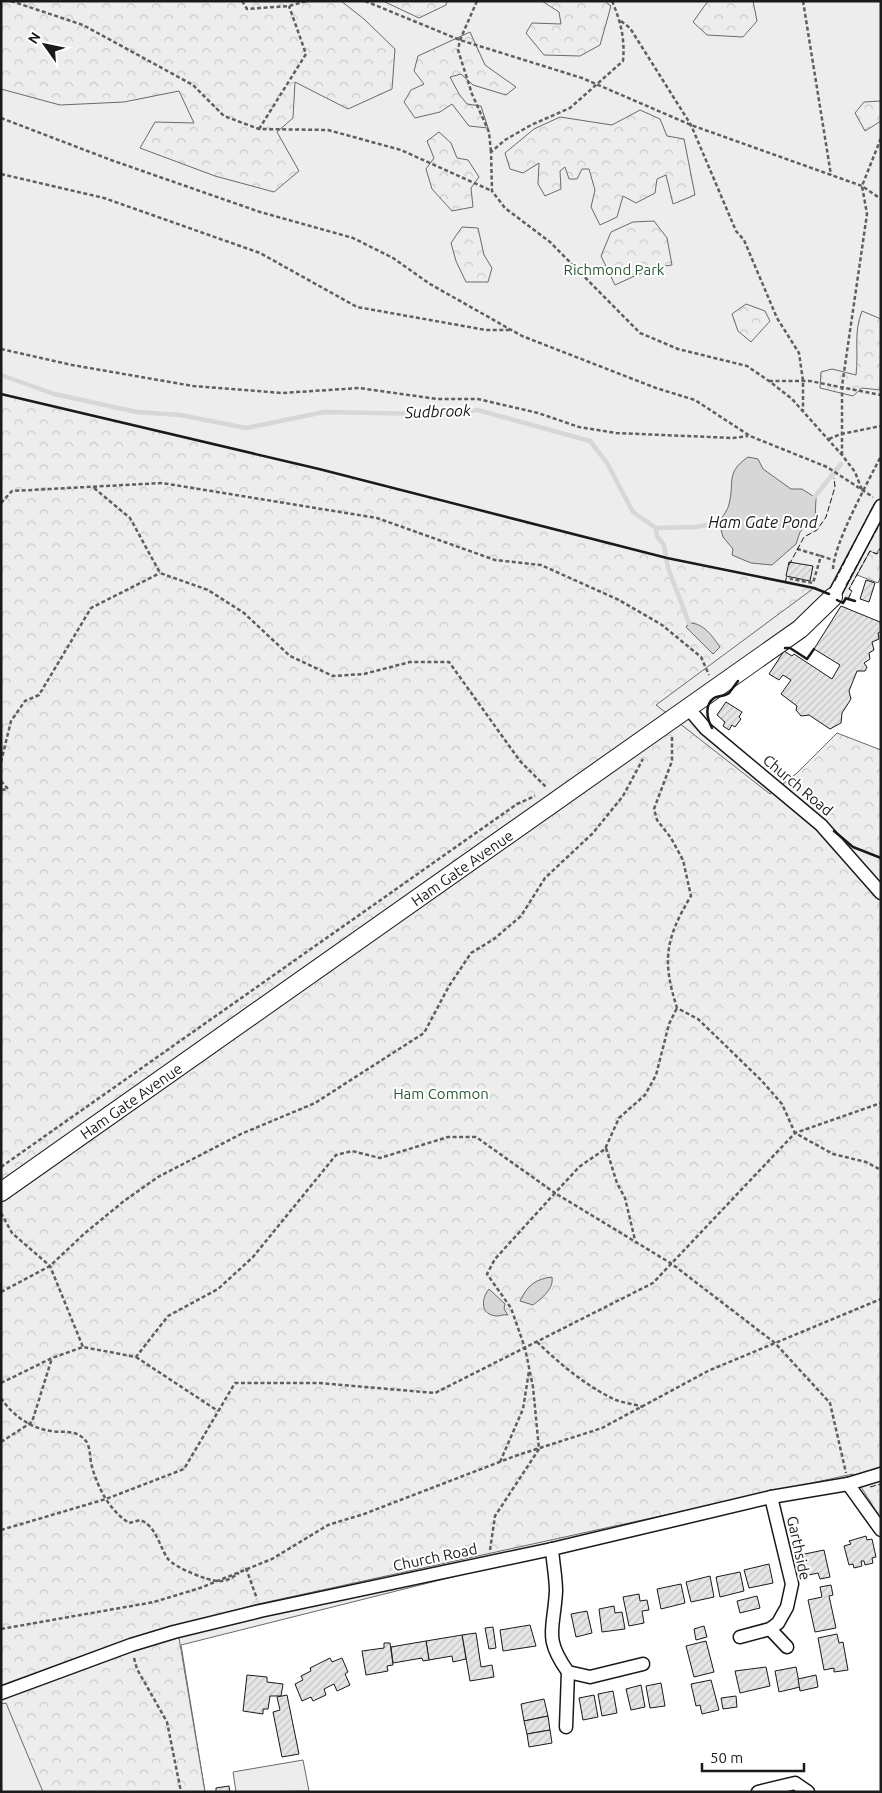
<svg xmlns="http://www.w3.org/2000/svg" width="882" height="1793" font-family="Ubuntu,sans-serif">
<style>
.green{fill:#ededed;stroke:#6a6a6a}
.forest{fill:url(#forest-crowns);stroke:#6a6a6a}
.water{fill:#d7d7d7;stroke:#6a6a6a}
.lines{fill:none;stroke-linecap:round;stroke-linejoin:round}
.stream{stroke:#d7d7d7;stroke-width:4.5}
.building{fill:url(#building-hatch);stroke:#1a1a1a}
.street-casing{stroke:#1a1a1a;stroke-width:15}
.secondary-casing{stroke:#1a1a1a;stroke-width:20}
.path{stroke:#5f5f5f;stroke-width:2.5;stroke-dasharray:4 2.5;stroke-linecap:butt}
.street{stroke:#fff;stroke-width:12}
.secondary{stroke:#fff;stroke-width:18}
.fence{stroke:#1a1a1a;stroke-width:1;stroke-dasharray:6 2.5;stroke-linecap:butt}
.wall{stroke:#1a1a1a;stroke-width:2.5}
.labels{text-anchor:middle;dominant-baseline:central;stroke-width:4;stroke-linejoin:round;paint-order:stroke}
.park-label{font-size:15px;fill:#2b5a34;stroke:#fff}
.street-label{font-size:15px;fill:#1a1a1a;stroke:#fff}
.water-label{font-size:16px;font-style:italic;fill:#1a1a1a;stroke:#fff}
</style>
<defs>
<pattern id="forest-crowns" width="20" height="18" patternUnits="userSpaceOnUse" patternTransform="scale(1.25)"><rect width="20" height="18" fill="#ededed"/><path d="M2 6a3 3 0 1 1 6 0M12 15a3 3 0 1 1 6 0" fill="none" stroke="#cbcbcb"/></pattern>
<pattern id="building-hatch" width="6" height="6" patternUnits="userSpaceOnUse" patternTransform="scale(1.25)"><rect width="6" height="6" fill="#e6e6e6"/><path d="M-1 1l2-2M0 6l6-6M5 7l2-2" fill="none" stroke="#c5c5c5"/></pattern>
</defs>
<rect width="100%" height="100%" fill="#fff"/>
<!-- green -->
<g class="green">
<polygon points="1,1 881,1 881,548 877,554 870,552 849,589 852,591 848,599 846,598 843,603 833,597 688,708 821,825 881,1475 771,1497 181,1645 205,1792 1,1792"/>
<polygon points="303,1760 309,1791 236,1792 233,1772"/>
</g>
<!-- forest -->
<g class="forest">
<polygon points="1,1 341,1 364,19 395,49 392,89 348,109 295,82 293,118 277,132 299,171 274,192 215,176 140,148 155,122 194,123 179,91 124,102 60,105 1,89"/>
<polygon points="383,1 447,1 446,5 419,18"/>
<polygon points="542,1 605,1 611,6 600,45 580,56 544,55 526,33 532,23 561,24 559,12"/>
<polygon points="708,1 753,1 757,21 743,37 707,35 693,22"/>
<polygon points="470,32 485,65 516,87 506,95 473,85 461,74 450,77 459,94 467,104 481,106 488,128 469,126 452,104 440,112 415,118 404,102 411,90 424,84 414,71 418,56"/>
<polygon points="881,101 881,121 865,131 855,113 864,102"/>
<polygon points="640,110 660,119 667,136 684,139 695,195 673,204 666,175 657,179 655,193 636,203 623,196 617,217 600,225 591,207 595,190 589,169 582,169 577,179 569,179 565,167 560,171 561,189 545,196 538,184 539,163 523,173 510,169 505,153 534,129 560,117 612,125"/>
<polygon points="439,132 451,143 457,158 468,160 479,177 471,188 473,207 452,211 432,189 426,169 434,158 427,141"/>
<polygon points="654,221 667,238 672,265 652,268 615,285 601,256 611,232 633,222"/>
<polygon points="462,227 478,228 484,255 492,268 488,282 466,282 456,261 451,243"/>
<polygon points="746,304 765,311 770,321 751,342 738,331 732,314"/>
<path d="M862,311L881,319L880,390L862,388L853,396L820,388L821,372L832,369L856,375C859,351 853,334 862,311Z"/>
<polygon points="1,394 319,469 667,558 814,588 656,705 770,794 797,773 837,733 881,750 881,1519 853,1474 258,1604 177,1626 205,1792 43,1792 6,1703 1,1704"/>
<polygon points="880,548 881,576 878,583 857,575 870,551 876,554"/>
</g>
<!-- water -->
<g class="water">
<path d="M748,457L758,459L763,469L791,489H802L816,498L815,518L800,532L796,544L772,565L751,563L732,555L733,549L723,537L719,522C722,517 728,510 729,504C735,482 725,473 748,457Z"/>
<path d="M689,623C704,623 712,636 720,647L713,654L686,627Z"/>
<path d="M552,1277C554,1289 542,1298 533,1305L520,1301C527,1286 535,1279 552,1277Z"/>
<path d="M489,1289L505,1304L504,1309L508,1315C504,1314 500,1316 497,1316C480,1315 481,1299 489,1289Z"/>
</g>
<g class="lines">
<!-- stream -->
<g class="stream">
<polyline points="1,375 54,394 137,412 180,415 246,428 324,412 429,414 478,410 590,441 607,463 633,512 656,528 695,527 724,522"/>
<polyline points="812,500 841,464"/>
<polyline points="656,528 657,536 664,545 668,568 689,623"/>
</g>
</g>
<!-- building -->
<g class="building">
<polygon points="789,562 813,566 810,581 786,576"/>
<polygon points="866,580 875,583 869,602 860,599"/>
<polygon points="841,606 880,622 881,631 878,633 879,639 872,642 874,650 869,653 870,659 864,663 867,667 865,671 857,671 849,691 851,699 842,713 841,723 830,729 809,715 801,716 796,710 797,706 781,694 791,680 783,675 779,680 769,674 784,651 792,656 794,654 832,679 840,665 814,649"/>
<polygon points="726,702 742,712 739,717 741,719 735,727 732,725 729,730 723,726 725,722 717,715"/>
<polygon points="866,1536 867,1540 872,1539 876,1557 872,1558 873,1563 865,1565 864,1561 861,1561 862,1566 854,1568 853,1564 849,1565 844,1546 851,1544 849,1541"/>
<polygon points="824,1550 830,1577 820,1579 818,1573 804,1576 800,1555"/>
<polygon points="769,1564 773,1583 749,1588 744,1570"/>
<polygon points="740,1572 744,1591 720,1597 716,1577"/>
<polygon points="710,1576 714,1597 691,1602 686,1582"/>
<polygon points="681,1584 685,1603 661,1609 657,1589"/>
<polygon points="831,1585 833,1595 829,1596 836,1628 815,1632 808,1600 822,1597 820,1587"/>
<polygon points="639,1594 640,1601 647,1600 649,1610 642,1611 644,1623 629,1626 623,1597"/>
<polygon points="757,1596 760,1608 740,1613 737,1601"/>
<polygon points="614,1606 615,1613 622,1612 625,1629 602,1632 599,1609"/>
<polygon points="587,1611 592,1633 576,1637 571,1614"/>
<polygon points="530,1625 536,1646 503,1651 500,1630"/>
<polygon points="704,1626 707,1637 696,1640 694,1629"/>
<polygon points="493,1627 496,1648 489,1649 485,1628"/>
<polygon points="476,1633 481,1667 492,1665 494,1677 470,1681 462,1635"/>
<polygon points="837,1634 839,1643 843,1642 848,1670 834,1672 834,1668 824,1670 818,1638"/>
<polygon points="462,1635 466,1659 453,1662 452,1656 429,1660 426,1641"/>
<polygon points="426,1641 429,1660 423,1661 422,1658 393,1663 391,1647"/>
<polygon points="706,1641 714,1672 694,1677 686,1646"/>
<polygon points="384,1643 390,1643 393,1665 387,1666 388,1671 366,1675 362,1651 384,1648"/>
<polygon points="330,1658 332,1662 342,1658 348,1672 345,1674 350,1685 337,1691 334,1684 324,1689 326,1695 313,1701 311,1697 302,1701 295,1684 303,1680 301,1676 311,1671 310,1668"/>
<polygon points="766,1667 770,1686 740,1693 735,1671"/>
<polygon points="796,1667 800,1687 779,1692 775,1671"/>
<polygon points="247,1675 267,1677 267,1682 283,1684 281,1696 270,1696 268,1709 263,1709 263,1714 243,1711"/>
<polygon points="816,1675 818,1687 800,1691 798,1679"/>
<polygon points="711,1680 719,1710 702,1714 700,1705 696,1706 691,1684"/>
<polygon points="661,1683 665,1706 650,1708 646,1686"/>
<polygon points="641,1685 645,1707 631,1710 626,1689"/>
<polygon points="613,1691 617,1713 602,1716 598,1694"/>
<polygon points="287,1695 299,1754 282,1757 273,1712 280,1710 277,1697"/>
<polygon points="594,1695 598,1717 583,1720 579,1698"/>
<polygon points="736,1696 737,1707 723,1709 721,1698"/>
<polygon points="544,1699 548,1716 524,1721 521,1704"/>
<polygon points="548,1716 550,1730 527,1734 524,1721"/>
<polygon points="550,1730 552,1743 529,1747 527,1734"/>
<polygon points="229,1786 230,1792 216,1792 216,1788"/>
</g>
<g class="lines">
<!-- street casing -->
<g class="street-casing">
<g id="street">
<polyline points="833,597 881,506"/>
<polyline points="688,708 706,729 821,825 881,893"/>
<polyline points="848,1484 881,1530"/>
<path d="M552,1549C553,1563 556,1578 556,1591C554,1630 543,1637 568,1672L590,1677L643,1664"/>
<polyline points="770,1629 787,1647"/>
<polyline points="740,1637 770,1629 778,1623 787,1607 792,1584 771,1497"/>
<polyline points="1,1693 131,1645 174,1632 260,1611 552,1549 771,1497 848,1484 881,1474"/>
<polyline points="566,1727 568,1672"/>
<polyline points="758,1792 795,1783 808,1792"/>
</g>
</g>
<!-- secondary casing -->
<g class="secondary-casing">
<polyline id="secondary" points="1,1192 800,629 833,597"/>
</g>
<!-- path -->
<g class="path">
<polyline points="11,1 83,25 193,85 224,116 259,129 328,130 401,150 492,191"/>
<polyline points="242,1 247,9 289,6 307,1"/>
<polyline points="365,1 460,40 582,78 691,125 862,186 881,199"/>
<polyline points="477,1 460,40 458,50 472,94 489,132 491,152"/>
<path d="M612,1C621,22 625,39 623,61L570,108L531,125L505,140L491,152L492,191L505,208L550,242L640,333L678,349L747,366L769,381L792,399L842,455L855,472L862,490"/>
<polyline points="803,1 831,175"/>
<polyline points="621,21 630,28 691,125 736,231 744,240 777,318 799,353 803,381 803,410"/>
<polyline points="1,118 111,160 260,212 353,238 393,258 430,284 522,336 656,388 695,400 750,436 827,467 873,497"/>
<polyline points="259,129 306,54 289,6"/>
<polyline points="1,174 104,198 260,253 357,307 486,330 510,330"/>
<polyline points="1,349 72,365 193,386 282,393 359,388 437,399 478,399 538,413 579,427 616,433 733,438 748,436"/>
<polyline points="769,381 810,381 881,395"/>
<polyline points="829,439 841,434 881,426"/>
<polyline points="842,455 842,386 867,214 862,186 881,138"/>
<polyline points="94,488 130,518 160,573 208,590 244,613 290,656 333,676 364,674 410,662 449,662 520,761 547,788"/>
<polyline points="1,503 12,491 162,483 377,518 495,560 541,565 619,600 662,625 701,657 709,675"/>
<polyline points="797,549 821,556"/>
<path d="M833,569C834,543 868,482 881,456"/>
<polyline points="791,577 791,579 813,583 821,556 833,560"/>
<path d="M672,737V761L654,809L657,820L671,838L683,860L691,896C665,939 662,961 677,1008L698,1019L761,1080L782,1104L795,1133L833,1154L866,1162L881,1170"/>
<polyline points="1,762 11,721 25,701 39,695 91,608 160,573"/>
<polyline points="1,781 8,789 1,790"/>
<polyline points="606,1148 617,1183 625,1198 635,1240"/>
<polyline points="1,1167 517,804 535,796"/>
<polyline points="1,1213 12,1233 50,1266 83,1347"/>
<polyline points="1,1292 50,1266 85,1233 124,1201 158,1177 241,1134 315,1103 424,1033 449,986 471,953 494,939 521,916 545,878 593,833 623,796 643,759"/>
<path d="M537,1342C560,1364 587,1387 616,1400C624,1403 634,1404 643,1407"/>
<polyline points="136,1357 218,1411"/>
<polyline points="1,1383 52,1358 83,1347 136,1357 168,1316 218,1289 253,1257 336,1155 352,1151 380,1158 448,1137 476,1137 555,1193 579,1167 605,1149 619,1118 645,1095 656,1075 669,1024 677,1008"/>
<path d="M1,1398C12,1415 30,1428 51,1431C64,1433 76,1429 86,1441C90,1446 90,1457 91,1463C97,1487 109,1510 129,1523L140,1520C156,1525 160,1548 168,1559C174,1567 208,1581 218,1581C226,1582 233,1577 239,1573"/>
<polyline points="1,1442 32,1422 52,1358"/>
<polyline points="500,1462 523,1409 529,1371"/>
<polyline points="1,1530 106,1499 184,1469 235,1383 319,1383 435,1393 653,1283 795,1133 881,1103"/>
<polyline points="490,1550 495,1516 539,1449 533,1387 525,1348 511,1308 487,1274 495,1259 555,1193 672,1264 775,1343 830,1403 846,1473"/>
<polyline points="246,1568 257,1599"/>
<polyline points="1,1629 154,1602 200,1588 272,1559 328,1525 364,1514 515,1456 602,1428 708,1371 881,1299"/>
<polyline points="134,1658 137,1669 167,1722 181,1792"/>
</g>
<!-- street -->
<use href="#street" class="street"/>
<!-- secondary -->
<use href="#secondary" class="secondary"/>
<!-- fence -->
<g class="fence">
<polyline points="789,565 804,537 817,530 826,517 835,487 834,478"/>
<polyline points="835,581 874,504"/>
<polyline points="785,583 787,575"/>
<polyline points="846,585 881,522"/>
<polyline points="848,599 852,591 849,589 870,551 877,554 881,548"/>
<polyline points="870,1487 881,1484"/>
</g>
<!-- wall -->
<g class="wall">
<polyline points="1,394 319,469 667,558 814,588 829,594"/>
<polyline points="848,599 855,601"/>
<polyline points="837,600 843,603 846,598 848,599"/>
<polyline points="785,648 790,648 807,659 814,649"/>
<path d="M712,728C707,719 704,705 714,698C718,695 724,697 729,693L738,681"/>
<polyline points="834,831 853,847 881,858"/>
</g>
</g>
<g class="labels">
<!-- park labels -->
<g class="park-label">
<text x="614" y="269">Richmond Park</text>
<text x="441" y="1093">Ham Common</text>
</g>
<!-- street labels -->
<g class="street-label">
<text transform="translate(798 785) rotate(40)">Church Road</text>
<text transform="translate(462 868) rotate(-35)">Ham Gate Avenue</text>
<text transform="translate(131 1101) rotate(-35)">Ham Gate Avenue</text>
<text transform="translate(799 1548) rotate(78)">Garthside</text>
<text transform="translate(435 1557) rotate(-12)">Church Road</text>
</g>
<!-- water labels -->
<g class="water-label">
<text transform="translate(438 411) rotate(-2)">Sudbrook</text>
<text x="763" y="522">Ham Gate Pond</text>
</g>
</g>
<!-- border -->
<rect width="882" height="1793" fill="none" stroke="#1a1a1a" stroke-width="5"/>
<!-- north arrow -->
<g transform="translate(45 45) rotate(303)" stroke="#ffffff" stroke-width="4" paint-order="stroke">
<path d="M0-4L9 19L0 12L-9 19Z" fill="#1a1a1a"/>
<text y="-8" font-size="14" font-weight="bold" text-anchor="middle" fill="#1a1a1a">N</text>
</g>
<!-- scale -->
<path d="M702 1763v8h102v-8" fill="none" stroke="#1a1a1a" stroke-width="2.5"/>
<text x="710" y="1763" font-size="15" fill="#1a1a1a" stroke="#ffffff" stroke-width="4" paint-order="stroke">50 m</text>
</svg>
